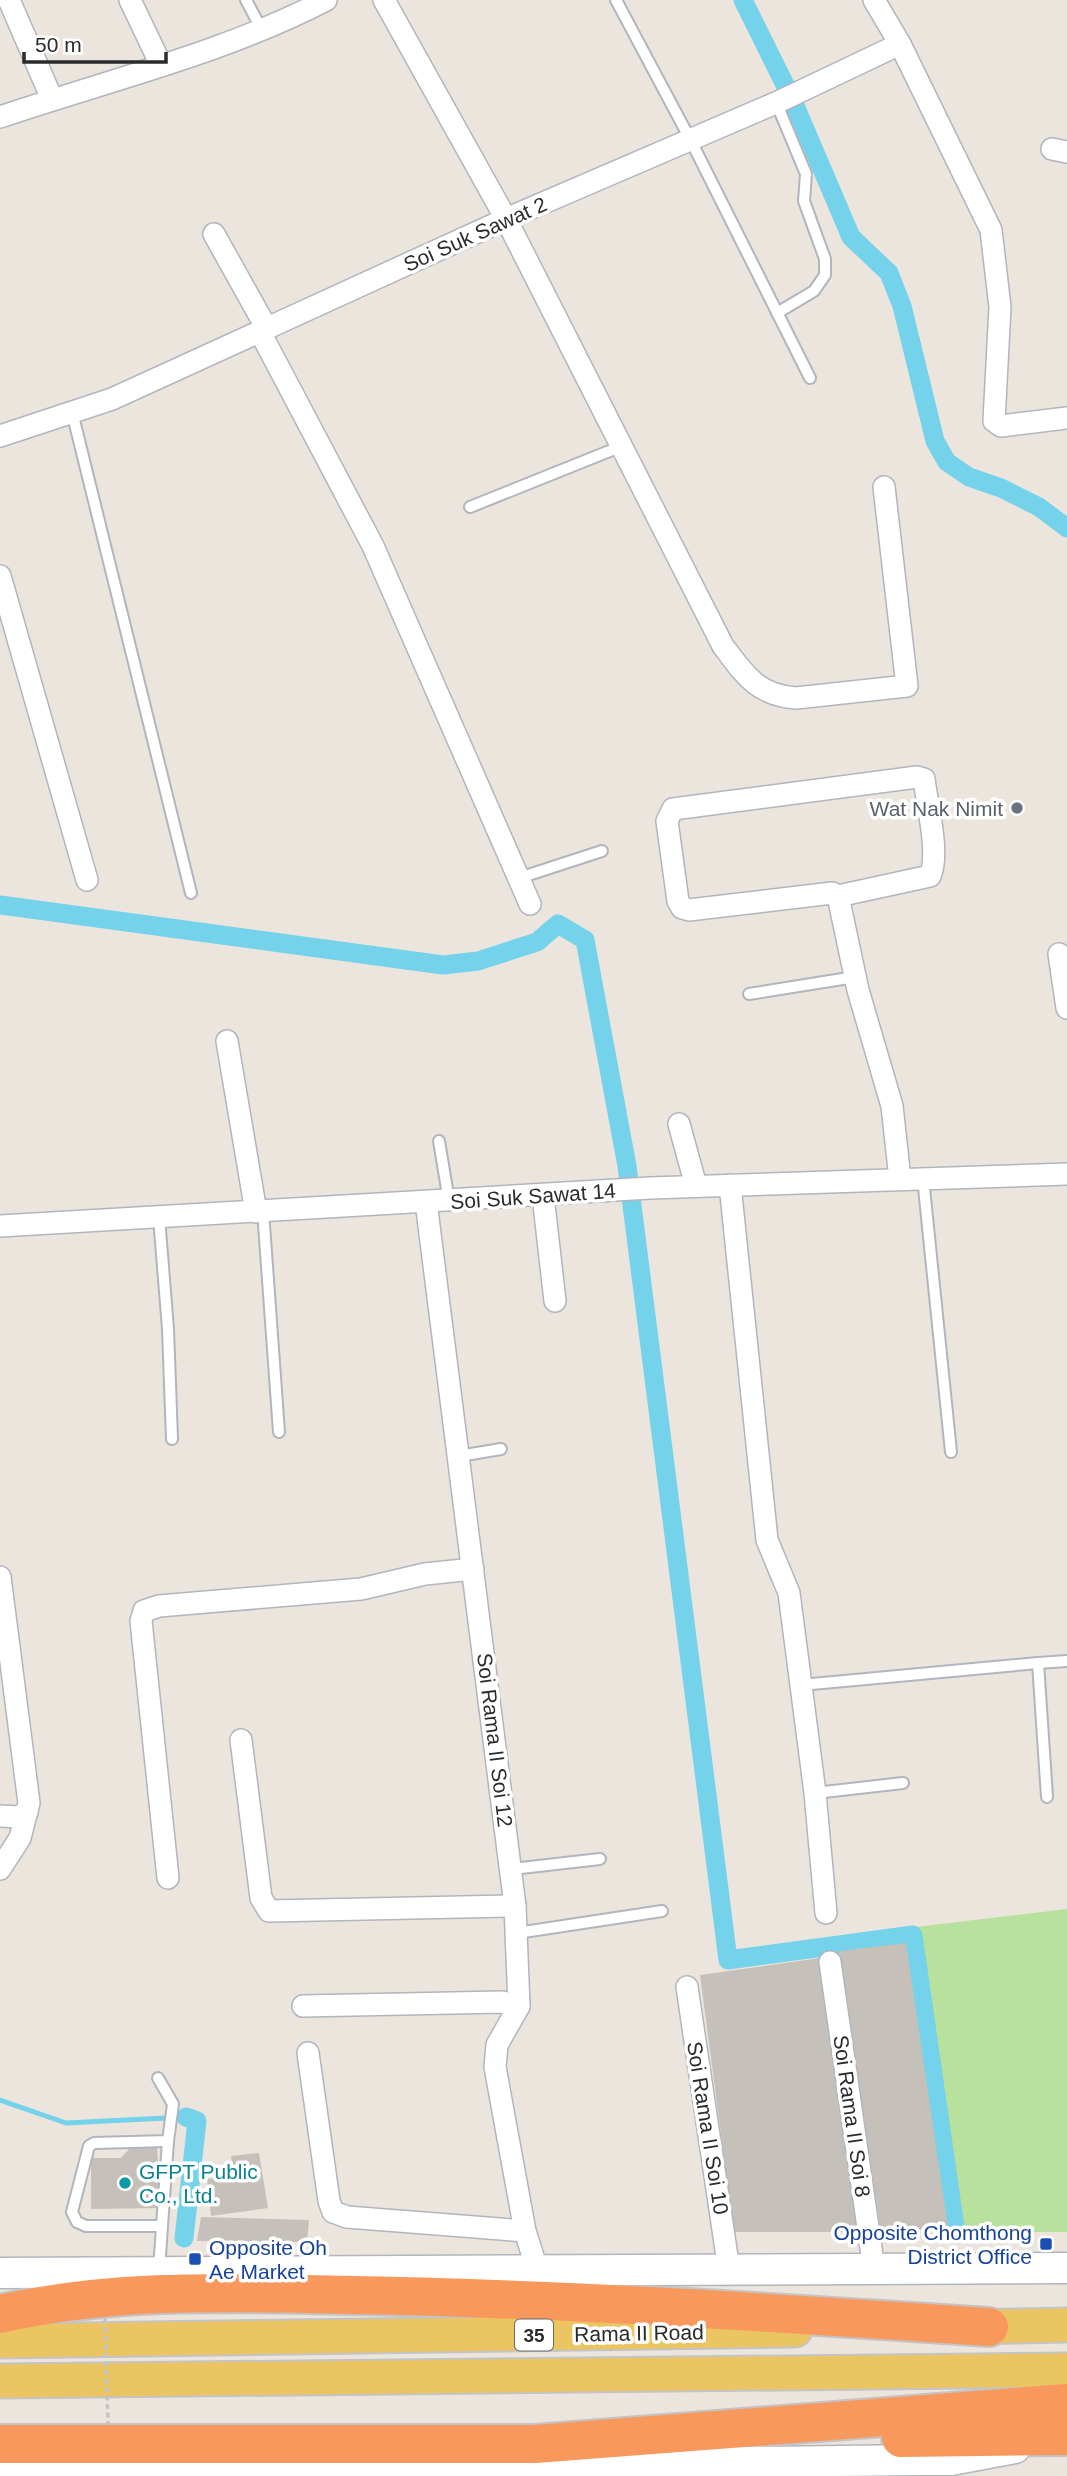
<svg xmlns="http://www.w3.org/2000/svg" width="1067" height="2476" font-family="Helvetica,sans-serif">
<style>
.green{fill:#b7e19c}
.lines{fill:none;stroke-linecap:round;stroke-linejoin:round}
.stream{stroke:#74d2eb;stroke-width:5}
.canal{stroke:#74d2eb;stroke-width:19}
.building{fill:#c5c0b9}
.lane-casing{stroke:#b1b5be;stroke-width:14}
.street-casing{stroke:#b1b5be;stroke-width:24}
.secondary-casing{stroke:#b1b5be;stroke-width:33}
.primary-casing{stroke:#c4c4c4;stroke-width:37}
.highway-casing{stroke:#c4c4c4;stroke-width:42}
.lane{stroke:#fff;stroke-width:10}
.street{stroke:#fff;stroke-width:21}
.secondary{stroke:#fff;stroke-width:30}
.primary{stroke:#ecc563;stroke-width:33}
.highway{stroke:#f9985c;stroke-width:38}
.path-bridge{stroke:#c4c4c4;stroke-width:3.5;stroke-dasharray:5 3.5;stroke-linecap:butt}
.worship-dot{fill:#6b7280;stroke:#fff;stroke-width:2.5}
.culture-dot{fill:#0f9aa8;stroke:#fff;stroke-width:2.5}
.transit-dot{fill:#1a4fb4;stroke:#fff;stroke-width:2.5}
.labels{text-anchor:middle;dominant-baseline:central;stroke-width:7;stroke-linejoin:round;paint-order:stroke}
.shield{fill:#fff;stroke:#6b6b6b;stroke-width:2}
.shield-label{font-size:19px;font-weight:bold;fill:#2b2b2b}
.street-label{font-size:21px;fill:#2b2b2b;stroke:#fff}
.worship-label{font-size:21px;fill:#5b616d;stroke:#fff;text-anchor:end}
.culture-label{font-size:21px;fill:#0d838f;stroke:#fff;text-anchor:start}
.transit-label{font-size:21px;fill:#164399;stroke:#fff;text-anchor:end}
</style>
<rect width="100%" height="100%" fill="#ece5de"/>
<!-- green -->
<polygon class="green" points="1067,1909 1067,2232 964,2232 916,1927"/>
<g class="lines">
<!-- stream -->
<polyline class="stream" points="0,2100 66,2123 186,2117"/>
<!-- canal -->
<g class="canal">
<polyline points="743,0 793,101 851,237 889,273 902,306 935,441 947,462 969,477 1001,488 1039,507 1067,528"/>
<polyline points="0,905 443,965 478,961 537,942 558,924 585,940 627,1166 728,1960 913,1935 956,2234"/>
<polyline points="184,2238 197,2121 186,2117"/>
</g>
</g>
<!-- building -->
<g class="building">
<polygon points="906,1943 948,2227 881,2233 839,1951"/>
<polygon points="820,1958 859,2232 734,2232 700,1975"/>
<polygon points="157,2147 161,2208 91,2209 91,2158 121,2158 130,2148"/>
<polygon points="259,2153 268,2208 211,2216 207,2179 234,2176 231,2156"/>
<polygon points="201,2217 309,2220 307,2242 197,2241"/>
</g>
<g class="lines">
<!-- lane casing -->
<g class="lane-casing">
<g id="lane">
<polyline points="246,0 262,30"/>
<polyline points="616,0 690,139 810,378"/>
<polyline points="776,102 806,174 804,201 825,259 825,275 814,291 777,313"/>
<polyline points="72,412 191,893"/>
<polyline points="470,507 622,446"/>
<polyline points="519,878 602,851"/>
<polyline points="749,994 855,977"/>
<polyline points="439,1141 449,1201"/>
<polyline points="923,1178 951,1452"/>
<polyline points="263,1211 279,1432"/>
<polyline points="159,1217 168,1329 172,1439"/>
<polyline points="459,1456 501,1449"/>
<polyline points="1038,1663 1067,1661"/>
<polyline points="801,1685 1038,1663 1047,1797"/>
<polyline points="815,1793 903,1783"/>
<polyline points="512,1869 600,1859"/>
<polyline points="517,1933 662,1911"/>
<polyline points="158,2078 173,2104 168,2141 94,2143 89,2146 72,2212 77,2222 86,2226 162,2226 159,2270"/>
<polyline points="162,2226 168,2141"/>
</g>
</g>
<!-- street casing -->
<g class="street-casing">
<g id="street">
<polyline points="9,0 52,99"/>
<polyline points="130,0 161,65"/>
<path d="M384,0L506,219L723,646C745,675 757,695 796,698L907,686L884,487"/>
<polyline points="900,44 991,230 1000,307 994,421 1001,426 1067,418"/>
<path d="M0,117C109,80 224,53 326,0"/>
<polyline points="1052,149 1067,152"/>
<polyline points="214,234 267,329"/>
<polyline points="260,332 373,546 530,904"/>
<polyline points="0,436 112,399 506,219 778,102 900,44 874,0"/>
<polyline points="0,576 87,880"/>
<path d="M917,777L924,779C927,804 940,854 930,876L838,896L832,893L689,910L682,908L678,901L667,821L673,809Z"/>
<polyline points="838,896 858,990 892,1106 900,1179"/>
<polyline points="1059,954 1067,1008"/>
<polyline points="227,1041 256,1212"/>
<polyline points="679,1124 696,1186"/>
<polyline points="730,1185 767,1540 789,1593 815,1793 826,1913"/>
<polyline points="543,1196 555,1301"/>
<polyline points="426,1202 515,1906 519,2006 497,2045 495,2067 525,2231 537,2269"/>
<polyline points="0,1226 650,1188 1067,1174"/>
<polyline points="0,1577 29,1803 20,1838 0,1869"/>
<polyline points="241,1740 261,1898 269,1911 515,1906"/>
<polyline points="0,1816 18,1817 27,1812"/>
<polyline points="168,1878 141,1621 144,1611 159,1606 361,1589 425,1574 473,1569"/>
<polyline points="830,1962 874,2269"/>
<polyline points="687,1987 729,2270"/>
<polyline points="303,2006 502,2002 519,2006"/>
<polyline points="308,2053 329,2201 333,2212 347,2217 525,2231"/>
</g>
</g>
<!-- secondary casing -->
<g class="secondary-casing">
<g id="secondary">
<polyline points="0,2273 1067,2268"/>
<polyline points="0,2466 248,2468 920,2460 951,2460 1015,2448"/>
</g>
</g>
<!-- primary casing -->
<g class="primary-casing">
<g id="primary">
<polyline points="961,2327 1067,2325"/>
<polyline points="0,2341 795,2330"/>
<polyline points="0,2381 1067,2370"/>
</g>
</g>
<!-- highway casing -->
<g class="highway-casing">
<g id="highway">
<path d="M0,2314C117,2287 235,2293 354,2295C566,2299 778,2313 989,2327"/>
<polyline points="901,2438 1067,2436"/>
<polyline points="0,2444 535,2444 1067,2403"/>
</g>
</g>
<!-- lane -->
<use href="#lane" class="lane"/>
<!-- street -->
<use href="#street" class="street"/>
<!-- secondary -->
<use href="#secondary" class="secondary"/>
<!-- primary -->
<use href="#primary" class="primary"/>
<!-- highway -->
<use href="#highway" class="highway"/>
<!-- path-bridge -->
<polyline class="path-bridge" points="105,2319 108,2424"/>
</g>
<!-- markers -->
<circle class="worship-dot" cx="1017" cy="808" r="7"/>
<circle class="culture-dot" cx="125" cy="2183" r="7"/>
<g class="transit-dot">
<rect x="1039" y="2237" width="14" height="14" rx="3.5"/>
<rect x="188" y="2252" width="14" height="14" rx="3.5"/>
</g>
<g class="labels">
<!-- shield labels -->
<rect class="shield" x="515" y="2319.5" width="38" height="31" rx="5"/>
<g class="shield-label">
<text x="534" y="2335">35</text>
</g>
<!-- street labels -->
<g class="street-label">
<text transform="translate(475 234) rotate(-24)">Soi Suk Sawat 2</text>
<text transform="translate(533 1196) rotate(-4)">Soi Suk Sawat 14</text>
<text transform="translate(495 1740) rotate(83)">Soi Rama II Soi 12</text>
<text transform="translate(852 2116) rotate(82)">Soi Rama II Soi 8</text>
<text transform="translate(708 2128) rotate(81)">Soi Rama II Soi 10</text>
<text transform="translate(639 2333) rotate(-1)">Rama II Road</text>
</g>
<!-- worship labels -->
<g class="worship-label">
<text x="1003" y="808">Wat Nak Nimit</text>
</g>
<!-- culture labels -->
<g class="culture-label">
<text x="139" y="2171">GFPT Public<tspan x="139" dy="24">Co., Ltd.</tspan></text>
</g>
<!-- transit labels -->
<g class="transit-label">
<text x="1032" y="2232">Opposite Chomthong<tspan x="1032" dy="24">District Office</tspan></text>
<text x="209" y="2247" text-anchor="start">Opposite Oh<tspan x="209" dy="24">Ae Market</tspan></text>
</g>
</g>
<!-- scale -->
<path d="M24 52v10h142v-10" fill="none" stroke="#2b2b2b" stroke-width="3.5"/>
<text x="35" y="52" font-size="21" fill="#2b2b2b" stroke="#ffffff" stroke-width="5" paint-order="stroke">50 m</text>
</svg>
